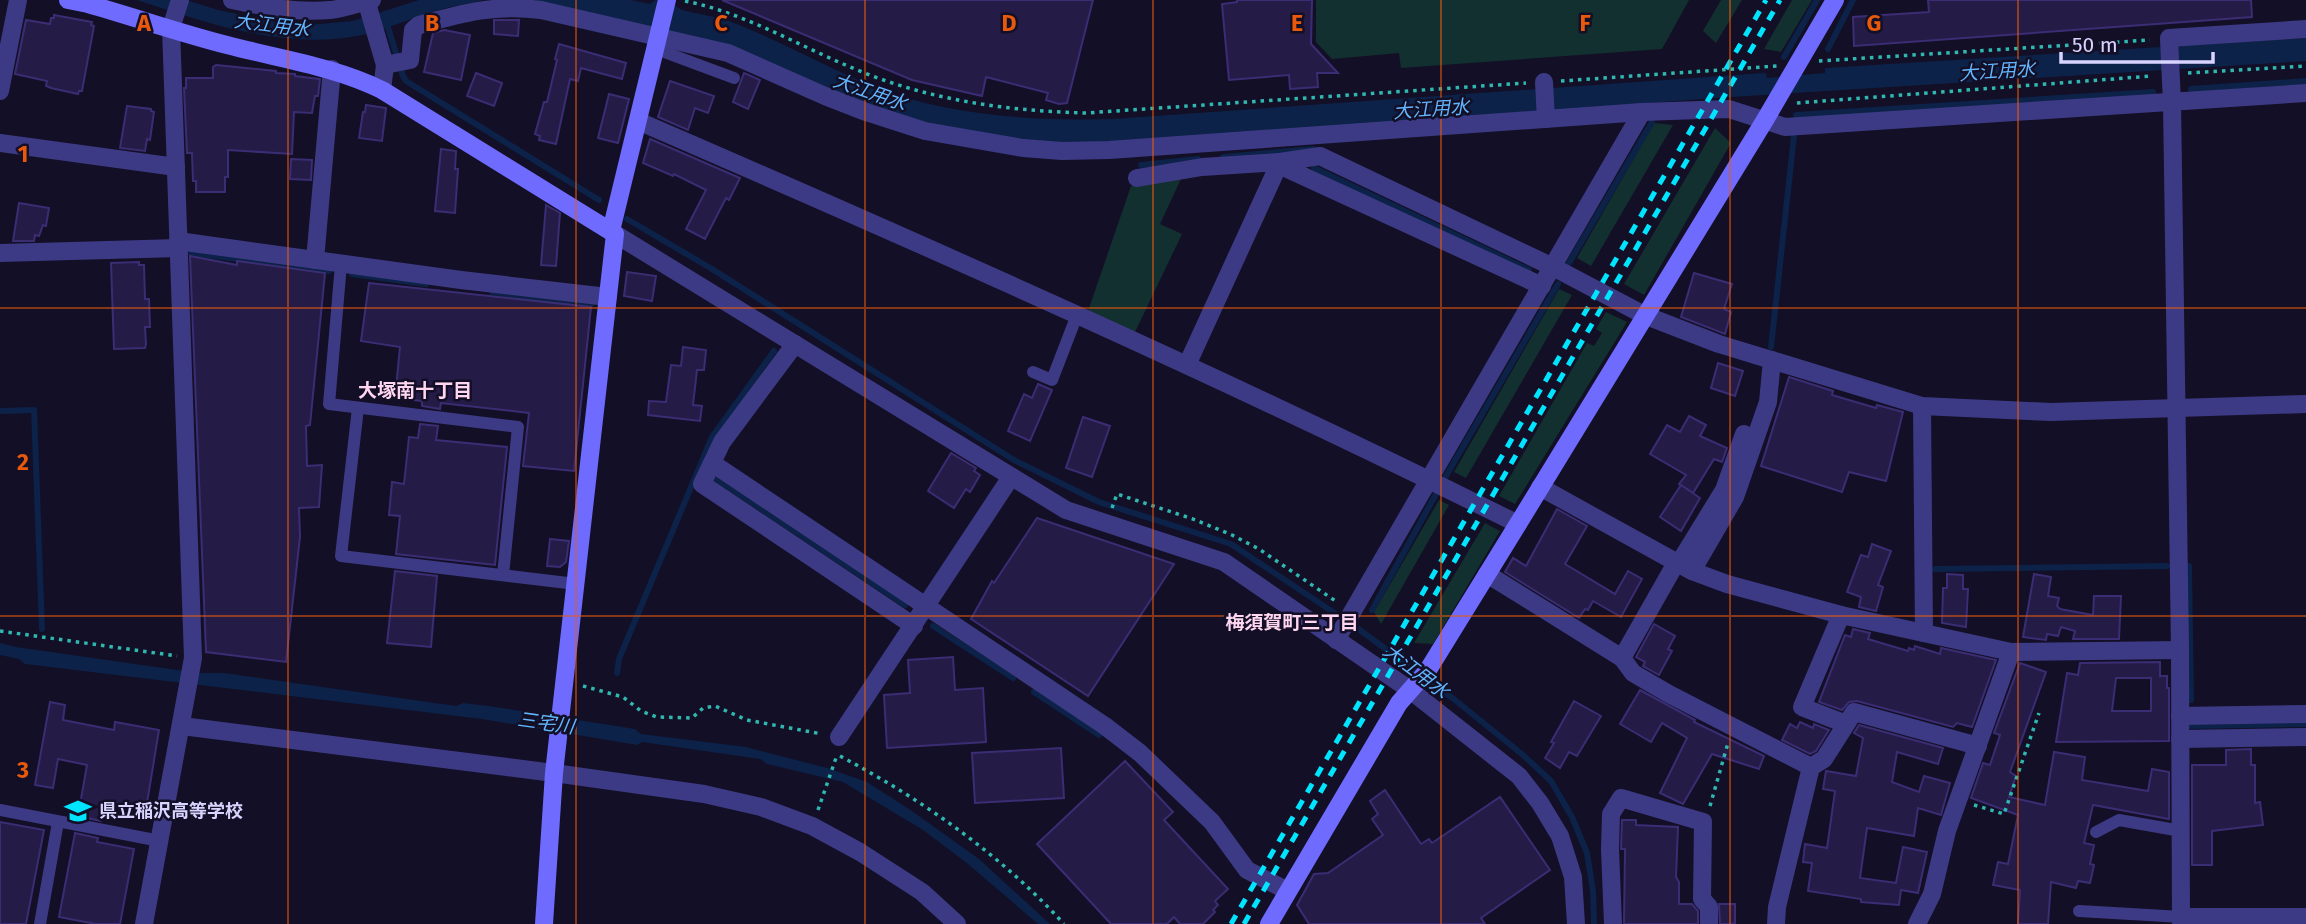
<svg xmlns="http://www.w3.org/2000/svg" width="2306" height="924" font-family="'Fira Sans','Noto Sans JP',sans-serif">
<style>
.green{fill:#12302f}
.water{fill:#0c2248}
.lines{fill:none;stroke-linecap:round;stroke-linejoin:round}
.stream{stroke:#0c2248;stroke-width:6}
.building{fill:#241b47;stroke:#3b2d73;stroke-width:2;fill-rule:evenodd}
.path{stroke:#2fb8b0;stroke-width:3.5;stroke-dasharray:3.5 5;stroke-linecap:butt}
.lane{stroke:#3d3a85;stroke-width:12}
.street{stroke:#3d3a85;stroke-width:18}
.secondary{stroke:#6f6bff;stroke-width:18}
.rail{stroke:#00e5ff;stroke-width:5;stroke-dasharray:10 9;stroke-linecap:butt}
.grid{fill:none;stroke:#e8590c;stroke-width:2;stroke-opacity:0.55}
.labels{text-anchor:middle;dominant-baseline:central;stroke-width:5;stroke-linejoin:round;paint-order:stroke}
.poi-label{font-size:18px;font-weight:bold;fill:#d9d4ff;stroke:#130f26;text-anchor:start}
.water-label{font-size:19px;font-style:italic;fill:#62b6ff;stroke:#130f26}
.neighbourhood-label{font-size:19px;font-weight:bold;fill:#ffd6f0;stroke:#130f26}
.grid-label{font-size:23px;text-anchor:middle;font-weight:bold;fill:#e8590c;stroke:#130f26;stroke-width:5;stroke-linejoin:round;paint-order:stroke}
</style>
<rect width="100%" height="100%" fill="#130f26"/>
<!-- green -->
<g class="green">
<polygon points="1316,0 1689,0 1662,49 1401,68 1399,53 1332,59 1316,42"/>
<polygon points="1721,0 1742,0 1716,43 1703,31"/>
<polygon points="1792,0 1812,0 1781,52 1764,49"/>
<polygon points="1654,123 1673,125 1591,266 1577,258"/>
<polygon points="1715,128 1731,143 1644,295 1624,284"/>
<polygon points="1181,179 1160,224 1182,234 1135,332 1088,311 1131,186"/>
<polygon points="1559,289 1572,295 1466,478 1454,472"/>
<polygon points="1606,312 1627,322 1515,504 1499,496 1587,343 1594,346 1602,333 1596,329"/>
<polygon points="1439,500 1449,505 1381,624 1374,612"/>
<polygon points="1485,523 1500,531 1433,644 1414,643"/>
</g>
<!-- water -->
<g class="water">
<path d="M137,0H186L218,10L281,23L308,25L353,21L419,0H484C471,3 456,5 443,9C417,16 392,27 367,34C290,52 209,24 137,0Z"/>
<path d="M532,0H631L650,4L655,0L676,6L682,10C698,14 714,16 729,21C779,40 826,67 875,87C947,116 1036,121 1112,119L1764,73H1766L1767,78L1825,73V68L2306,38V61L1715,98L1160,141L1032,143L929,128L617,19Z"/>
<polygon points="0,643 16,647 198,673 224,673 456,706 463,703 489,706 635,729 641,734 746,747 827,768 867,782 912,811 979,859 1050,924 1038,924 968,864 923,830 843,782 767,764 760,759 642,742 637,745 482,719 25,664 19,659 0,655"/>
</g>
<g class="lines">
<!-- stream -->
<g class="stream">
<polyline points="386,21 403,76 406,81 599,200"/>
<polyline points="1828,49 1853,0"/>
<polyline points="1784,57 1817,0"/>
<polyline points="2191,89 2306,81"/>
<polyline points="1796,115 2153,92"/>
<polyline points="1223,157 1313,149"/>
<polyline points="1141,165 1198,159"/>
<polyline points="1314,168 1529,270"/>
<polyline points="627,219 712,269 1014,460 1099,502 1231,544 1360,630 1455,700 1523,755 1551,781 1572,817 1587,853 1593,891 1594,924"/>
<polyline points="191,253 329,271"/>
<polyline points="1569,263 1652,122"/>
<polyline points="352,274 426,284"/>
<polyline points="492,292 591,305"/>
<polyline points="1771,347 1794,136"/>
<polyline points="0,411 34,410 42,629"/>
<polyline points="1446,476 1558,284"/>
<polyline points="715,478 905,605"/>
<polyline points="2189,566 2191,700"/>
<polyline points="1935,569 2167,566"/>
<polyline points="1372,610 1436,494"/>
<polyline points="933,626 1013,678"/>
<polyline points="617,673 619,659 712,437 774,351"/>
<polyline points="1034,692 1099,735"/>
<polyline points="2192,726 2306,724"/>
</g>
</g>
<!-- building -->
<g class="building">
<polygon points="722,0 1093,0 1067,103 1059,104 1046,100 1048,93 986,77 982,96 912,80"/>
<polygon points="1237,0 1312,0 1311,44 1338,73 1317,73 1318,87 1290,89 1289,75 1229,80 1222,4 1237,2"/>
<polygon points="1928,0 2251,0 2252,17 1854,46 1853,17 1929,12"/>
<polygon points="54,15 92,22 91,25 94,26 82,91 79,91 78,94 51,88 46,86 47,81 15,74 26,20 50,24 51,18 54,18"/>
<polygon points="494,20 519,20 518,36 494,34"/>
<polygon points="444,30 470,35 461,80 424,72 433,33"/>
<polygon points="559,44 626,63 622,79 581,68 578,81 570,79 556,144 539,140 540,136 535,134 544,102 547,102 557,60 555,59"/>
<polygon points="216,65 276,71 276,73 295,74 295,76 320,79 318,96 315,96 312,113 294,112 292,154 228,150 228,177 225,177 225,192 196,192 196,181 193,181 192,153 187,153 184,88 186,88 186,78 213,78 213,67"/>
<polygon points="476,73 502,83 494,106 467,96"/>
<polygon points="744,73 760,80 748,109 733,102"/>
<polygon points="670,81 714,96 708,113 695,108 688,130 658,117"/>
<polygon points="609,94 629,99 618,143 598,138"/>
<polygon points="366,105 386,108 382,141 359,138 363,112 365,112"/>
<polygon points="127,106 151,109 151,111 154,112 150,140 147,139 145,151 120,148"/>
<polygon points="650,139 740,178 729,200 726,198 705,239 686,229 706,190 674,174 673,176 643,163"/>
<polygon points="441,149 456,151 455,169 458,169 455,213 435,211"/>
<polygon points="291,159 312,160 311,180 290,179"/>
<polygon points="19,203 49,208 46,226 43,225 39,236 35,235 34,241 13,241"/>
<polygon points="546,205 560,213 556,266 541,265"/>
<polygon points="190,256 237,265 237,261 325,273 310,425 306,426 307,466 322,465 319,507 299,508 300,537 286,662 206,652"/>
<polygon points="139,262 139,265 144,265 145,299 149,299 150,327 145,327 146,344 145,348 114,349 111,263"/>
<polygon points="627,272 656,276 652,301 624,296"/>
<polygon points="1694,273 1732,284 1724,309 1731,312 1725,334 1681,317"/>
<polygon points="369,283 591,307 574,471 523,466 529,413 441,403 440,409 422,406 422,401 395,398 400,347 361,341"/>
<polygon points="683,347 706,350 704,370 697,370 693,405 702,406 700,421 648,415 649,401 666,402 671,365 681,366"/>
<polygon points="1718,363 1743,371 1735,396 1711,388"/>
<polygon points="1789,377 1833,391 1832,395 1876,408 1877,405 1903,412 1886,481 1849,472 1842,492 1761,466"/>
<polygon points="1038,384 1052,390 1030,441 1008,431 1024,394 1032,398"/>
<polygon points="1689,416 1706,425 1700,436 1727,448 1722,462 1714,459 1693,493 1679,484 1686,475 1650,454 1667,425 1680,432"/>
<polygon points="1083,417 1110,426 1092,477 1066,468"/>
<polygon points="420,424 438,426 436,440 507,447 495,565 396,554 400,516 389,515 392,482 404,484 409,437 418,438"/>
<polygon points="951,453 976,468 974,471 980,475 970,492 966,489 954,508 928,491"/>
<polygon points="1681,485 1700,498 1681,531 1660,517"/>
<polygon points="1557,509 1587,526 1565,564 1615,594 1628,571 1642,579 1621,617 1593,601 1588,610 1585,609 1579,618 1505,572 1513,558 1526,566"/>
<polygon points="1037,518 1174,564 1088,696 971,619 992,581 994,583"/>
<polygon points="550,539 569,541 566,562 560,567 547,566"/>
<polygon points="1872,544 1891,551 1878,585 1883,587 1876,611 1859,607 1861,597 1847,592 1861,555 1868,557"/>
<polygon points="395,571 437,576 431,647 387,643"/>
<polygon points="1947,574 1963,575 1963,589 1968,589 1966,627 1942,623 1943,588 1947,588"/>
<polygon points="2034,574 2051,577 2048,596 2059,598 2057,606 2060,609 2093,615 2094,596 2121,596 2119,639 2073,639 2075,631 2061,627 2058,636 2047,634 2046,640 2023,637"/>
<polygon points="1654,624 1675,636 1668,649 1672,651 1659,675 1643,666 1645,662 1636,657"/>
<polygon points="1853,629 1870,633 1868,639 1908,651 1909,648 1914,650 1915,646 1940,654 1941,648 1996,660 1972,727 1957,723 1953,727 1857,701 1849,702 1842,710 1819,702 1845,635 1851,637"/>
<polygon points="953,657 955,690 983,688 986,742 887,748 884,695 910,693 908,660"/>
<path d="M2160,662V676H2167V688H2169V741L2056,742L2067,673L2078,675L2080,663ZM2116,678H2151V711H2112Z"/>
<polygon points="2020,663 2046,672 2010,772 2016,776 2009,797 2045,805 2054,752 2085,757 2082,780 2148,791 2152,769 2169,772 2169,819 2093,805 2084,843 2094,845 2090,864 2094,865 2090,883 2078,881 2076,888 2051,882 2048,924 2018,924 2020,890 1993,885 1998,862 2008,864 2018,815 1971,798 1983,763 1990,765 2000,735 1994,733"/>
<polygon points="1640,690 1695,720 1694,722 1764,756 1759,769 1712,754 1683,804 1660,793 1687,738 1662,723 1651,742 1620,724"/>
<polygon points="1574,701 1601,716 1577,756 1569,752 1560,768 1545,758 1554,743 1551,742"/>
<polygon points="50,702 65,705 63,720 114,730 115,722 159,730 146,809 105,801 101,821 78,816 87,765 58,759 53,788 35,785"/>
<polygon points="1800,722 1813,728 1814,724 1829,730 1816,751 1810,754 1782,740 1790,724 1797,728"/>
<polygon points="1859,725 1943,748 1938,764 1897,752 1892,782 1919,792 1924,776 1950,783 1941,815 1918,808 1914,836 1867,828 1860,878 1896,883 1903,847 1927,852 1918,893 1901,890 1899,905 1861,902 1861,899 1808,891 1812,863 1803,862 1805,844 1827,848 1835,791 1823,789 1826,771 1856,776 1863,738 1854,733"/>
<polygon points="1061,748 1064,798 975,803 972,753"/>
<polygon points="2251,749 2251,765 2255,765 2255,803 2260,802 2263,825 2212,831 2212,865 2192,865 2192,765 2226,765 2226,750"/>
<polygon points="1125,761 1173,812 1164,820 1228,889 1215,901 1218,905 1213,910 1215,912 1203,924 1180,924 1174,917 1167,924 1111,924 1037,844"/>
<polygon points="1385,790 1421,844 1429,839 1432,843 1500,797 1550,870 1481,918 1485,924 1309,924 1297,905 1314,874 1328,873 1383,835 1372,819 1378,814 1370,801"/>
<polygon points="1622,820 1636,820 1636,825 1678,827 1676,877 1679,882 1679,904 1692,904 1698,911 1698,924 1624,924 1625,849 1621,849"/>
<polygon points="0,822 44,830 26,924 0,924"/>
<polygon points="75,833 98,838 97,842 134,849 120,924 96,924 59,917"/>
<polygon points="1719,904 1735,904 1735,924 1720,924"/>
</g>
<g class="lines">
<!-- path -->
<g class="path">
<path d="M685,1C745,13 799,46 855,69C928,100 1007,111 1086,113L1526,83"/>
<polyline points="1819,61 2150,40"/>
<polyline points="2188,73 2306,66"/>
<polyline points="1561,81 1777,66"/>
<polyline points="1797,103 2152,76"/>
<polyline points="1112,508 1117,494 1193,519 1232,535 1259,549 1337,602"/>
<polyline points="0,631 177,656"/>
<polyline points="583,686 623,697 641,711 657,717 692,718 703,708 715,706 747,720 822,734"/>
<path d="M840,756C923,800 1001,855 1064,924"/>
<polyline points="1974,805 2004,814 2039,713"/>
<polyline points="1710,806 1728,743"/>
<polyline points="818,810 837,755"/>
</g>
<!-- lane -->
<g class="lane">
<polyline points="656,49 734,78"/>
<polyline points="341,264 329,404 518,427 503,575"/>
<polyline points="1033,372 1052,380 1077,315"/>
<polyline points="358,408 341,556 576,584"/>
<polyline points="0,810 160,841"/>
<polyline points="2096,832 2119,820 2181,831"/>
<polyline points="2079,911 2182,917"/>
<polyline points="40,924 58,822"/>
</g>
<!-- street -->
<g class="street">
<path d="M232,0C265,7 296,13 330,10C344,9 358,3 372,0"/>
<polyline points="366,0 385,65 382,90"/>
<path d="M385,65L410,60L413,30L419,25C463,13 495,4 541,10L728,53L825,96L866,112L925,131L1023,148L1062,151L1109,150L1642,112L1729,109L1785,127L2306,93"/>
<polyline points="1544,82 1546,119"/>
<polyline points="0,91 18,0"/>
<path d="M638,121C934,249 1229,380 1518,524"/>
<polyline points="0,143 176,167"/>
<polyline points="1279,165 1542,286"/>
<polyline points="1137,178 1202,167 1280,162"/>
<polyline points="615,234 1066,510 1224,562 1410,690 1519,776 1540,803 1560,836 1573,877 1576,924"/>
<polyline points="178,241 461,280 608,297"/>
<polyline points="0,253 179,248"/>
<polyline points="315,260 332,69"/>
<polyline points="795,344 722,442 712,463 1105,726 1140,753 1212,822 1247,870 1288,891"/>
<polyline points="1187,365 1280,162 1320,156 1553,267 1644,315 1719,344 1922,406 2051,412 2306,404"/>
<polyline points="1922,406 1924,633"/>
<polyline points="712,463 702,484 914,626"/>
<polyline points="1540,487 1692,571 1727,584 1841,615 2011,652 2180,650"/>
<polyline points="1678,565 1724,490 1744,434"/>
<polyline points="1692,571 1735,497 1768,402 1772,360"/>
<polyline points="1487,574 1622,658 1633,673 1669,694 1811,767"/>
<polyline points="1841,615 1802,707 1846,724"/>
<polyline points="1336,640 1642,112"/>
<polyline points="1622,658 1676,563"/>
<polyline points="2180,716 2306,714"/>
<polyline points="182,726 554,773 704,794 761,807 812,826 860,852 922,892 957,924"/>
<polyline points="839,737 1011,477"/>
<polyline points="2180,739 2306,737"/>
<polyline points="2182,917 2306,917"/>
<polyline points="144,924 193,658 171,28 180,0"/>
<polyline points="1613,924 1610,849 1611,814 1621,798 1703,822 1702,899 1709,907 1709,924"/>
<polyline points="1776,924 1777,907 1811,767 1824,759 1854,712 1978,746"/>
<polyline points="1917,924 1932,894 1947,831 2011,652"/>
<polyline points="2181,924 2180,650 2172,103 2169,38 2306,29"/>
</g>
<!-- secondary -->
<g class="secondary">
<path d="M68,0L88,4C134,17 180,33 227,45C280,59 333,66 382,90L615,234L554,773L544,924"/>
<polyline points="611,231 667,0"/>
<polyline points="1269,924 1399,703 1428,670 1518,524 1765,120 1835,0"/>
</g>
<!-- rail -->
<g class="rail">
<polyline points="1231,924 1766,0"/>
<polyline points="1244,924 1780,0"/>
</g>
</g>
<!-- grid -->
<path class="grid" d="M288,0V924M576,0V924M865,0V924M1153,0V924M1441,0V924M1730,0V924M2018,0V924M0,308H2306M0,616H2306"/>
<!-- icons -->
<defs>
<g id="school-bare" transform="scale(2.1)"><path d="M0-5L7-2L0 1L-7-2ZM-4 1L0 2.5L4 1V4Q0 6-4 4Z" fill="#00e5ff" stroke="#130f26" stroke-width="2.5" paint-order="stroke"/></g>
</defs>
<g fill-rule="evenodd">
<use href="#school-bare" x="78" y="811"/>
</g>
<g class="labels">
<!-- poi labels -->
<g class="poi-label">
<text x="99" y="811">県立稲沢高等学校</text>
</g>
<!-- water labels -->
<g class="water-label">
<text transform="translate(272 25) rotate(7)">大江用水</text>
<text transform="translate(1997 71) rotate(-4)">大江用水</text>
<text transform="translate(870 92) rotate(19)">大江用水</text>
<text transform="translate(1431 109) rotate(-4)">大江用水</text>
<text transform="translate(1416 671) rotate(37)">大江用水</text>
<text transform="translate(546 723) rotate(8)">三宅川</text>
</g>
<!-- neighbourhood labels -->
<g class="neighbourhood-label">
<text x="415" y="390">大塚南十丁目</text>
<text x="1292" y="622">梅須賀町三丁目</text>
</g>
</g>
<g class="grid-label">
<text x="144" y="31">A</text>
<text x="432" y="31">B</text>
<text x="721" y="31">C</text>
<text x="1009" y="31">D</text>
<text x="1297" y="31">E</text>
<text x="1585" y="31">F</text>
<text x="1874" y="31">G</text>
<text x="23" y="162">1</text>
<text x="23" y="470">2</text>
<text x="23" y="778">3</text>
</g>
<!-- scale -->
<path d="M2061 52v10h152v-10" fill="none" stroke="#d9d4ff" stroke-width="3.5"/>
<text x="2072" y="52" font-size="21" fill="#d9d4ff" stroke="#130f26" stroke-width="5" paint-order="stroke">50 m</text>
</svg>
